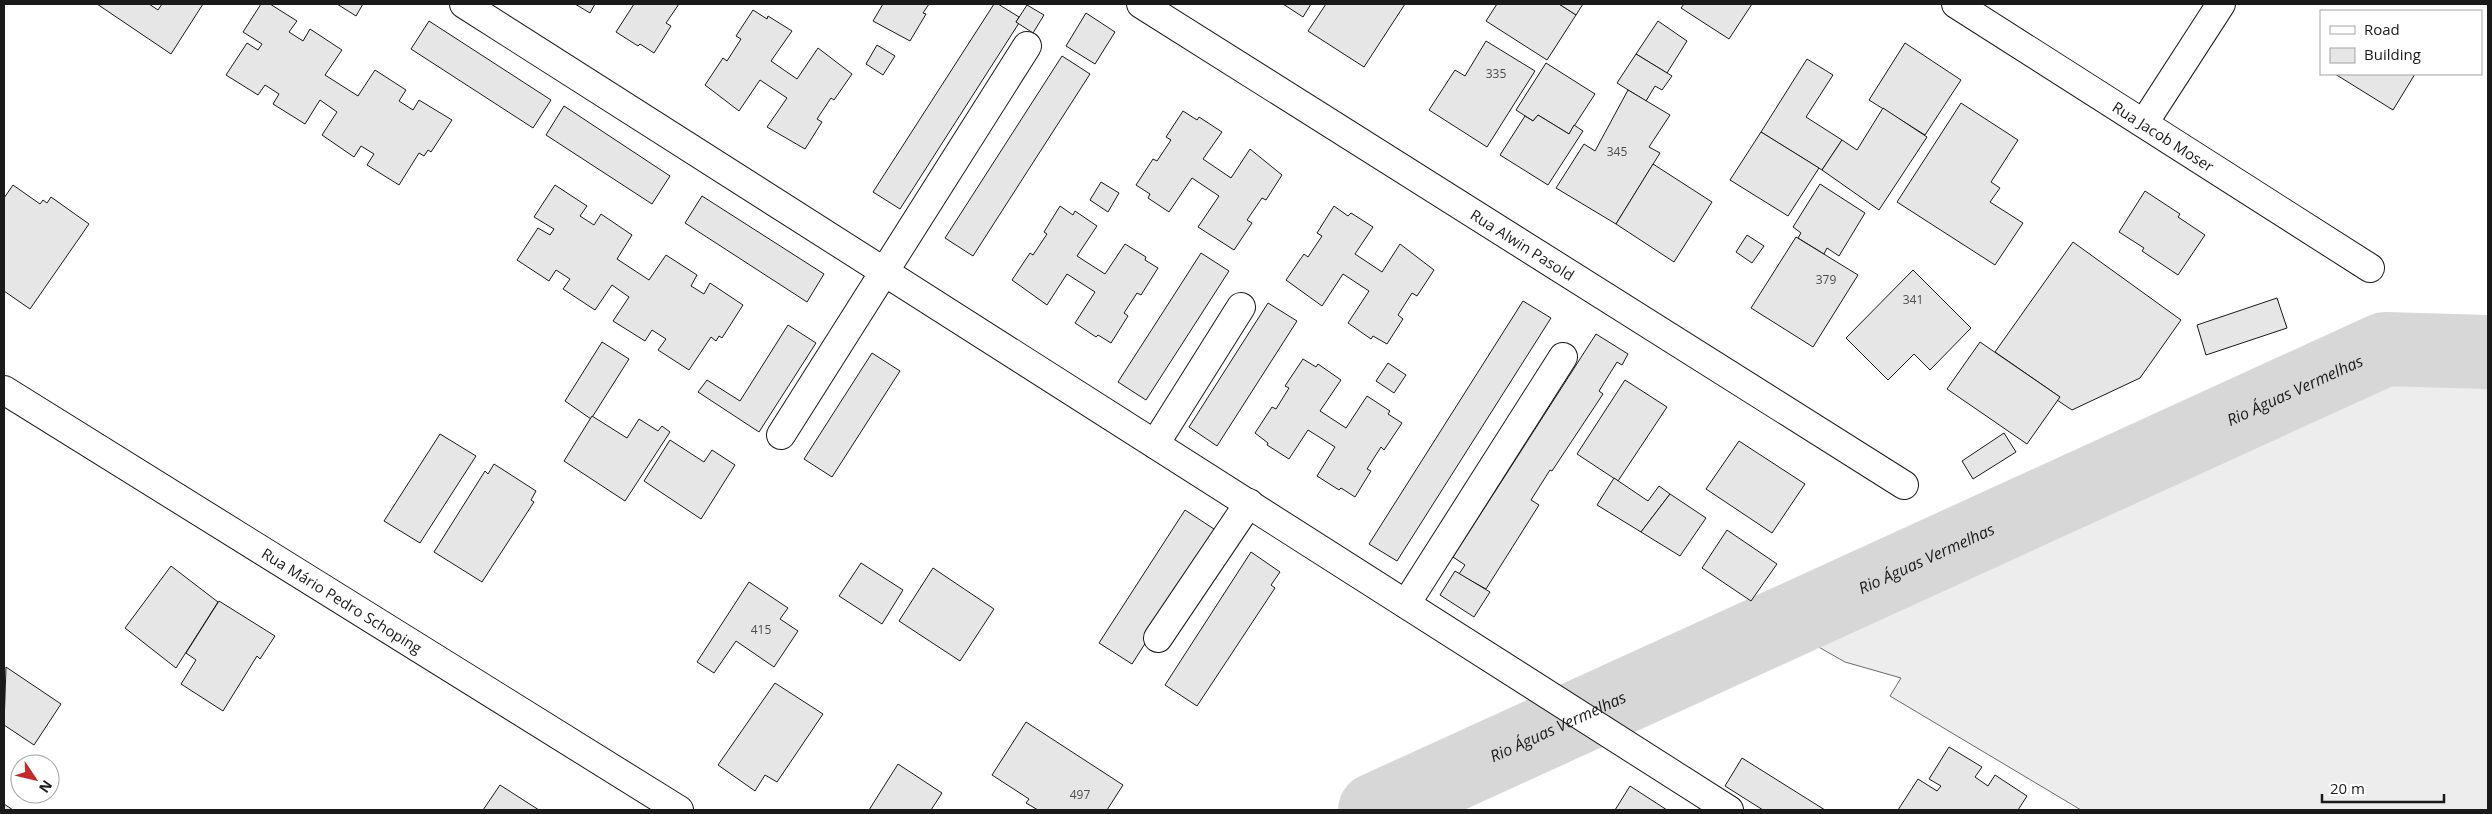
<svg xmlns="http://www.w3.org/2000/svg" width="2492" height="814" font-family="'Open Sans',sans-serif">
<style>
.built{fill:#ededed;stroke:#6a6a6a}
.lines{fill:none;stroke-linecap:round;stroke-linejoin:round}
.river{stroke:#d7d7d7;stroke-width:74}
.building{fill:#e6e6e6;stroke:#1a1a1a}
.minor-casing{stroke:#1a1a1a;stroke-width:30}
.minor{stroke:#fff;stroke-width:28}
.labels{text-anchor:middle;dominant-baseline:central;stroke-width:4;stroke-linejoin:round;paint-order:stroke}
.number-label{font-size:12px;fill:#4d4d4d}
.street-label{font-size:15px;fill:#1a1a1a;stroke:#fff}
.water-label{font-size:16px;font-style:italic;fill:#1a1a1a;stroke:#fff}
</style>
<rect width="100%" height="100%" fill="#fff"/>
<!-- built -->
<polygon class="built" points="2488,318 2488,810 2081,810 1890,696 1901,678 1845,662 1757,612 2432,319"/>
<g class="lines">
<!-- river -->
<path class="river" id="s1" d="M1375,810L2385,349L2488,352"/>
</g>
<!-- building -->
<g class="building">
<polygon points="97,4 149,4 158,10 162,4 203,4 171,54"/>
<polygon points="261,4 270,4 297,21 289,32 303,41 310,29 342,50 325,75 358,96 375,70 406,90 399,101 413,110 419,100 452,120 431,152 428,150 424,156 419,153 399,185 367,165 374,154 361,146 354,157 322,135 337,112 320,100 305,124 273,104 279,94 265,85 258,95 226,75 247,43 258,50 262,44 243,32"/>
<polygon points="337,4 363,4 356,16"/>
<polygon points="575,4 595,4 590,13"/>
<polygon points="634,4 679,4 666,23 671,26 654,53 640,44 638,46 616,32"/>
<polygon points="883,4 929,4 923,13 926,14 910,41 873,21"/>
<polygon points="994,4 998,4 1019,17 1016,22 1019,23 900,209 873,192"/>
<polygon points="1283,4 1311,4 1303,17"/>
<polygon points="1326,4 1405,4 1364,67 1308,31"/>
<polygon points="1497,4 1559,4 1576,15 1547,60 1486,21"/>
<polygon points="1559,4 1583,4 1576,15"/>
<polygon points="1684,4 1752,4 1729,39 1681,8"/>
<polygon points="1027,5 1044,15 1033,33 1016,22"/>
<polygon points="753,10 767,19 768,16 792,31 771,61 797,79 818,48 852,74 834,100 831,98 817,119 822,122 805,149 767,127 787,98 760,80 739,111 705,85 723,58 727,61 741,39 736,36"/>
<polygon points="1086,13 1115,32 1095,64 1066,46"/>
<polygon points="429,21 551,100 533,128 411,49"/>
<polygon points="1658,21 1687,41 1667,73 1636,54"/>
<polygon points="1486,41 1535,71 1487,147 1429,110 1455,70 1465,76"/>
<polygon points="1905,43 1961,80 1925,135 1869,100"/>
<polygon points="877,45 895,56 883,75 866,64"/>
<polygon points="1636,54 1672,76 1662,90 1655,86 1646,101 1617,83"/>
<polygon points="1062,56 1090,74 973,256 945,238"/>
<polygon points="1807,59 1833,75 1806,117 1842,140 1822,170 1761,132"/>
<polygon points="1546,63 1595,94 1569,134 1538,115 1533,121 1516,110"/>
<polygon points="2335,74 2415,74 2393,110"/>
<polygon points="1628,90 1670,115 1649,147 1660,153 1616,224 1556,188 1584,144 1595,151"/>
<polygon points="1961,103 2018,140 1991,182 2000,188 1990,202 2023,223 1995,265 1897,202"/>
<polygon points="564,106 670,176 652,204 546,135"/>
<polygon points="1883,108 1927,137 1879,210 1822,170 1842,140 1857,150"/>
<polygon points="1183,111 1197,120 1199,117 1222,132 1203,159 1231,178 1250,149 1282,175 1266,200 1262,198 1247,220 1252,223 1234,250 1198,227 1219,196 1192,178 1169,212 1148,198 1150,194 1136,185 1153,159 1157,161 1171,140 1166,137"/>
<polygon points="1538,115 1569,134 1574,125 1583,131 1548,185 1500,155 1525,116 1533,121"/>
<polygon points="1761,132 1819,168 1788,216 1730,180"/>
<polygon points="1653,164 1712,202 1674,262 1616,224"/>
<polygon points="1101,182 1119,193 1108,212 1090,200"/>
<polygon points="1820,184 1865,213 1839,256 1827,248 1824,254 1798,238 1801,233 1793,227"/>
<polygon points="13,185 40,204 43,200 47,203 51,197 89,224 30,309 4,291 4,198"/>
<polygon points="555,185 587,206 580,216 594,225 601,214 632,235 617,259 649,280 666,255 697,275 691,286 704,294 710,283 743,305 722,338 719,336 716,341 711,337 689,370 658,350 666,339 652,330 645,341 613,321 629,297 612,285 595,310 563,289 570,279 556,270 549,281 517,260 538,228 550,235 554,229 534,217"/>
<polygon points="2145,191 2180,214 2178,217 2205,235 2178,275 2142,251 2144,248 2119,232"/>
<polygon points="702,196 824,274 807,302 685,223"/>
<polygon points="1060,206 1073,215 1075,211 1097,226 1077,256 1105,274 1125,244 1146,257 1145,260 1158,268 1141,295 1137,293 1124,313 1128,316 1111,343 1098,335 1096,337 1075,323 1095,292 1067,274 1047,305 1012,280 1030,253 1033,255 1047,234 1044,232"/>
<polygon points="1334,206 1348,216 1351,213 1373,227 1355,254 1382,272 1400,244 1434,270 1417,296 1412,293 1398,315 1403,319 1387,344 1373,336 1371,339 1348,323 1369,291 1343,274 1322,306 1286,280 1304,254 1308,257 1322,236 1317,233"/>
<polygon points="1747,235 1764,246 1752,263 1736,252"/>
<polygon points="1796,237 1858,275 1813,347 1751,308"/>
<polygon points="2073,242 2181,320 2140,378 2072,410 2057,400 2060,397 1995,352"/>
<polygon points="1201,253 1229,271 1146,400 1118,382"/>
<polygon points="1913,270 1971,328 1930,370 1914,354 1888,380 1846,338"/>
<polygon points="2277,298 2287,328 2206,355 2197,325"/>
<polygon points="1523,301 1551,318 1397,561 1369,544"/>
<polygon points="1268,303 1297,321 1217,446 1189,427"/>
<polygon points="788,325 816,343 759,432 698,392 707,380 740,401"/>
<polygon points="1596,334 1628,354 1622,365 1617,362 1599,391 1603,394 1552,471 1550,470 1531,500 1539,505 1486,589 1459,574 1465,565 1453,557"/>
<polygon points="602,342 629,359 591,419 565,401"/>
<polygon points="1980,342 2060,397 2027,444 1947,389"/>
<polygon points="872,353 900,371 832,477 804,459"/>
<polygon points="1303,359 1316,367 1318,364 1341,380 1320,411 1346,428 1367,396 1390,411 1388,414 1402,423 1384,450 1381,447 1367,469 1371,471 1355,497 1341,488 1339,490 1317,476 1335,447 1308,430 1289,459 1267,445 1268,443 1255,433 1272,407 1276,409 1289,388 1285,386"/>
<polygon points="1388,363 1406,375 1394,393 1376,381"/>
<polygon points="1625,380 1667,407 1618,481 1577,454"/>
<polygon points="592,416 627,438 639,419 658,431 662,426 670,432 625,501 564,461"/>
<polygon points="2004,433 2016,452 1973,479 1962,461"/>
<polygon points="440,434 476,456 420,543 384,521"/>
<polygon points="670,440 704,462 712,450 735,465 701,519 644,481"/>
<polygon points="1739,441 1805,484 1772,533 1706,489"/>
<polygon points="494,464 536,491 531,500 534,502 482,582 434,552 485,471 488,474"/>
<polygon points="1614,478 1648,501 1659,486 1670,494 1641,532 1597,505"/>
<polygon points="1670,494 1706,518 1680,556 1641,532"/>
<polygon points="1185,510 1217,531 1132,664 1099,643"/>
<polygon points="1727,530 1777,564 1751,601 1702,568"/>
<polygon points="1251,552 1280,572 1271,585 1275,588 1197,706 1165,685"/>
<polygon points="861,563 903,590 882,624 839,596"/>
<polygon points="171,566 218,602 176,668 125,628"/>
<polygon points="933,568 994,609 960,661 899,621"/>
<polygon points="1455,571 1490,592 1474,617 1440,595"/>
<polygon points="749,582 788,608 780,619 798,631 774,667 736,641 714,673 697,662"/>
<polygon points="219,601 275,636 260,659 257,656 223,711 181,684 196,660 186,653"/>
<polygon points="6,667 61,704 34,745 4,725"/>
<polygon points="775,683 823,714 777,782 765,775 755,791 718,765"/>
<polygon points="1026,722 1123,785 1107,810 1038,810 1026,803 1029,799 992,775"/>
<polygon points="1949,747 1982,767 1975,777 1988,786 1995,775 2027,796 2018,810 1898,810 1918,779 1937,791 1941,786 1929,779"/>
<polygon points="1742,758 1825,810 1763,810 1725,786"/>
<polygon points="898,764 942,793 931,810 869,810"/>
<polygon points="500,785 539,810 483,810"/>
<polygon points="1630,786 1667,810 1615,810"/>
<polygon points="4,804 13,810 4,810"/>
</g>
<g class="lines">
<!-- minor casing -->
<g class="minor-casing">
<g id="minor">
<polyline points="464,4 1729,810"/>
<path id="s2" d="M1141,4L1904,485"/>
<path id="s3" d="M1956,4L2370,268"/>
<polyline points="2144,123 2221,4"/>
<path id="s4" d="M4,390L679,810"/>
<polyline points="781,435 1027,46"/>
<polyline points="1155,444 1241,307"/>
<polyline points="1406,604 1563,357"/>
<polyline points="1158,638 1249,503"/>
</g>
</g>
<!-- minor -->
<use href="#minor" class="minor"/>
</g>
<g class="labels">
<!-- number labels -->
<g class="number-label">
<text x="1496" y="73">335</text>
<text x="1617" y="151">345</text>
<text x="1826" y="279">379</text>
<text x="1913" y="299">341</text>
<text x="761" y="629">415</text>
<text x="1080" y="794">497</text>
</g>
<!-- street labels -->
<g class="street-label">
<text stroke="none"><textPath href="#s3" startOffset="246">Rua Jacob Moser</textPath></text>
<text stroke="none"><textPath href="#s2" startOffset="451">Rua Alwin Pasold</textPath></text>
<text stroke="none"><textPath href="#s4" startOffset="398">Rua Mário Pedro Schoping</textPath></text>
</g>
<!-- water labels -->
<g class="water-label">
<text stroke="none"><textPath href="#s1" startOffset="1011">Rio Águas Vermelhas</textPath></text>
<text stroke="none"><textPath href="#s1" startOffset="606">Rio Águas Vermelhas</textPath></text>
<text stroke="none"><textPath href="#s1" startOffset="201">Rio Águas Vermelhas</textPath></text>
</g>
</g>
<!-- border -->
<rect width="2492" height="814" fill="none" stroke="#1a1a1a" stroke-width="10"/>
<!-- legend -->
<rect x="2320" y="10" width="162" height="65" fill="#ffffff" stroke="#a3a3a3"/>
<rect x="2330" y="26" width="25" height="8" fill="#ffffff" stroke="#a3a3a3"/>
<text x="2364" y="35" font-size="15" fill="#1a1a1a">Road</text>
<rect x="2330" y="48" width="25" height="15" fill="#e6e6e6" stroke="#a3a3a3"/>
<text x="2364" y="60" font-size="15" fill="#1a1a1a">Building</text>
<!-- north arrow -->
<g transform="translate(35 779) rotate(125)"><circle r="24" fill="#ffffff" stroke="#a3a3a3"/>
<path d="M0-4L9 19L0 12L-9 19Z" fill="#c62828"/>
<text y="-8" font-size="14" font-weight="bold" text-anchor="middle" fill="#1a1a1a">N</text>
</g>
<!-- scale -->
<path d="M2322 794v8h122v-8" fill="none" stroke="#1a1a1a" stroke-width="2.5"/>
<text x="2330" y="794" font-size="15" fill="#1a1a1a" stroke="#ffffff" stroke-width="4" paint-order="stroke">20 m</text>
</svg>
